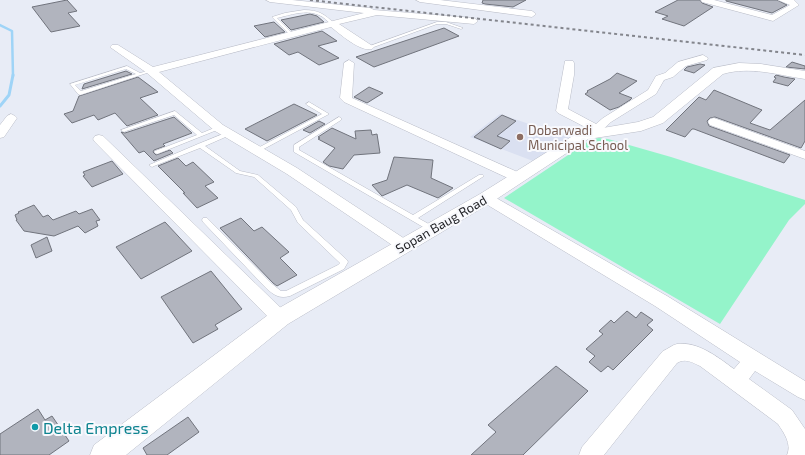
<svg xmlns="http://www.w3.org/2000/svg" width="805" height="455" font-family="'Exo 2',sans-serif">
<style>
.built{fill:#dae0f1}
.green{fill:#94f4ca}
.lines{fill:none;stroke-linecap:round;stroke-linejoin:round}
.stream-far1{stroke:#9fd4f7;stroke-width:2.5}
.stream{stroke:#9fd4f7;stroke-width:3}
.building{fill:#b1b4be;stroke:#71747d}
.service-casing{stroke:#babdc8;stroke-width:1}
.minor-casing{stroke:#babdc8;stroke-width:1}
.tertiary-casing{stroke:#babdc8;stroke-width:1}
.service{fill:#fff;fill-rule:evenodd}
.minor{fill:#fff;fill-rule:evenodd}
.tertiary{fill:#fff;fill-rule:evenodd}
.rail{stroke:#83858c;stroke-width:2;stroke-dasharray:3 3;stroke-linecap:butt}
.education-dot{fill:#8d6e63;stroke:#f8f9fd;stroke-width:1.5}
.culture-dot{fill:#0f9aa8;stroke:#f8f9fd;stroke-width:1.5}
.labels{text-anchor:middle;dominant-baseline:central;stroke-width:4;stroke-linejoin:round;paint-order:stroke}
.education-label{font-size:13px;fill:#785e54;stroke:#f8f9fd;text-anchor:start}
.street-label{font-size:13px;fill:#1e1f23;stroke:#f8f9fd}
.near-culture-label{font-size:16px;fill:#0d838f;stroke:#f8f9fd;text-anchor:start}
</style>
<rect width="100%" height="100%" fill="#e8ecf6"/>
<!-- built -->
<polygon class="built" points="500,114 570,138 533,161 470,137"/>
<!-- green -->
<polygon class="green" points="599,138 608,139 671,157 805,200 805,204 789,220 720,324 504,198 592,139"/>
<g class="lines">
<!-- stream-far1 -->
<polyline class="stream-far1" points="0,25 12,31 13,76"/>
<!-- stream -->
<polyline class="stream" points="0,106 9,95 13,75"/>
</g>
<!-- building -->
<g class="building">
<polygon points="67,0 77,11 68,13 80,26 51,32 32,7"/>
<polygon points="483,0 526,0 513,7 485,4 482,3"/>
<polygon points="678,0 700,0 702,3 713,7 684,26 662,19 668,16 655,12"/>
<polygon points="726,0 777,0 787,5 772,13 726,1"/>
<polygon points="310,14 317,16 324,22 291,30 281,20"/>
<polygon points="274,22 285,32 265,37 254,26"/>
<polygon points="444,28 459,36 374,67 356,57"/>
<polygon points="322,31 337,41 318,46 339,58 319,65 298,52 289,55 274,44"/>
<polygon points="792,62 805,66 805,69 786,67"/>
<polygon points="700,64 705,65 694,73 684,70 687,67"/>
<polygon points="126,71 132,74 82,89 84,84"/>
<polygon points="617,73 637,81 619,93 632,98 630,100 619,107 610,110 585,94 588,92 587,91 610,79"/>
<polygon points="776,75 784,77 795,79 788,86 773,82 776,78 774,77"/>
<polygon points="138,77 158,92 140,98 158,115 127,126 115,113 98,120 94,115 72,123 64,114 73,111 79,96"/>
<polygon points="369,87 383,93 367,103 354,97"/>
<polygon points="714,90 762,110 750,123 770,130 805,100 805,141 801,148 715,117 710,118 707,121 709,126 790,155 784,163 694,129 692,129 685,137 666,130 699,97 706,100"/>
<polygon points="294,104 317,115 267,141 245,129"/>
<polygon points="502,115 516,121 497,136 510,141 501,149 474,137"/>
<polygon points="174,117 192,133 163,144 165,146 154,150 153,152 156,155 170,150 173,153 154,161 144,151 139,153 121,132 125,133"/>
<polygon points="319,121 325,124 310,133 303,130"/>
<polygon points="332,128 356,139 355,131 371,130 372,135 377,134 380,153 354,155 343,169 329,166 323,162 335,148 318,139 320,138 318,137"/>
<polygon points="394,157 433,160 431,178 453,188 438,198 407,185 382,196 372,185 387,180"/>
<polygon points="178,158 186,166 193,162 214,182 205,186 218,198 197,208 183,193 185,193 158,166"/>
<polygon points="112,161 123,174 92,187 83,176 85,175 83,172"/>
<polygon points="34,205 43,217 48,215 53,220 76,211 79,214 92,209 100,220 96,221 98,226 85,233 78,226 54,236 24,231 16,220 17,220 15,215 19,213 18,212"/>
<polygon points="241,218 254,231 262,227 289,252 280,258 297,275 277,286 273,283 220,228"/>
<polygon points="165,222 192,251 141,279 116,247"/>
<polygon points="47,237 52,251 36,258 31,245"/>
<polygon points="211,271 242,309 215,325 218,329 193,343 161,297"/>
<polygon points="627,311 636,318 641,312 653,320 647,325 653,330 613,370 608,366 601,372 589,362 595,356 586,349 603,334 599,331 611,320 614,323"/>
<polygon points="556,366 588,391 523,455 471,455 496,432 488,425"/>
<polygon points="38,409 45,420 52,416 69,441 49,455 0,455 0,434"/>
<polygon points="188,417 199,432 167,455 147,455 143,448"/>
</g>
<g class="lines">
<!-- service casing -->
<g class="service-casing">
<g id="service">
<path d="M304,10C319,10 324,14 335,24L332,25C327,21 324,17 319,15C306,9 290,15 277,18L293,34V36H291L272,17L285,13Z"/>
<polygon points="437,22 446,22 463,28 461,29 446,24 437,24 371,48 367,47"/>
<path d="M127,66L140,73L151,70L153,71L80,95L78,94L70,84ZM126,69L136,74L81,91L75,85Z"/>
<polygon points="309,102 329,114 258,152 254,152 254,150 322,114 307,105 306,104"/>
<polygon points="175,111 202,133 219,126 222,128 157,154 154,152 155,151 197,135 174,115 126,131 124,132 121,130"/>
<polygon points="339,117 341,118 341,120 299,147 299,150 413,215 479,175 483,175 484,176 418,218 434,227 436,229 432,231 430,231 294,152 294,145"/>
<path d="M228,132L230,133V135L205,146L240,171L258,175L296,207L303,220L347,260L348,262L344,269L290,296C279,299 274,295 266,288L203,222L202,220L203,218H207L272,284L281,291H286L338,265L340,263L298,223L291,210L254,177L236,173L200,148L154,166L152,167L149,165L198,144Z"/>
</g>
</g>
<!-- minor casing -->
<g class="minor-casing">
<g id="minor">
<path d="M266,0H292L370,8L374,10L474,18L478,21L474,24L377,15L339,24L374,47L372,49C360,52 340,34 331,27L159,72L223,125L297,168L408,241L411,245L408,249L403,250L398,249L287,174L215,131L147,73L110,47L112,45H118L153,67L364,13L270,2Z"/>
<polygon points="416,0 440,0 532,11 536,14 532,17 420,2"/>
<polygon points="701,0 714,0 772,15 790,5 778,0 794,0 799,5 773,21 702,2"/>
<polygon points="703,55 708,58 707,60 686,66 673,77 664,80 656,94 611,122 596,136 588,136 586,133 588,130 585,127 558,113 556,111 565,61 573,61 574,63 574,75 568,109 596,124 603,118 648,90 656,76 665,73 678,62"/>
<polygon points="349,60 354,63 352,98 522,174 524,177 522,180 517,181 512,180 344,102 340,98 344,63"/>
<polygon points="11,114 15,116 17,118 4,137 0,138 0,125 7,116"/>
<polygon points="714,118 805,151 805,159 710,125 708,122 710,119"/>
<polygon points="99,135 103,136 286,313 289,318 286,323 280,325 274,323 95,142 93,139 95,136"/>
<path d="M486,193L491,195L667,296L805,381V400L798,397L755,371L749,379L792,410L805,429V455H787C792,444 784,433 778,424L700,366C692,362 685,358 677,363L604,455H579L582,447L663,351C668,349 672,345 677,344C698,341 719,358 734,369L740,362L655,306L481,201L479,198L481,195Z"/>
</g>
</g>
<!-- tertiary casing -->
<g class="tertiary-casing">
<path id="tertiary" d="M739,63L761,64L805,71V79C778,75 750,66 723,74L663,123L641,131L588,139L492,202L288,324L126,455H90L94,445L272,312L480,194L579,132L638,122L653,117L713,68Z"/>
</g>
<!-- service -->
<use href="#service" class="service"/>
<!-- minor -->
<use href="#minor" class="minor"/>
<!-- tertiary -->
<use href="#tertiary" class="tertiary"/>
<!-- rail -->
<polyline class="rail" points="310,0 805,55"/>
</g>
<!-- markers -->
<circle class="education-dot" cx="520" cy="137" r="4"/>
<circle class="culture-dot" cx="35" cy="427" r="4"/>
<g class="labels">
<!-- education labels -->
<g class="education-label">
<text x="528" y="130">Dobarwadi<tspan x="528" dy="15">Municipal School</tspan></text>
</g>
<!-- street labels -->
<g class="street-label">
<text transform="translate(441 224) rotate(-30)">Sopan Baug Road</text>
</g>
<!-- near-culture labels -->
<g class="near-culture-label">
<text x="43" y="427">Delta Empress</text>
</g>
</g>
</svg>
